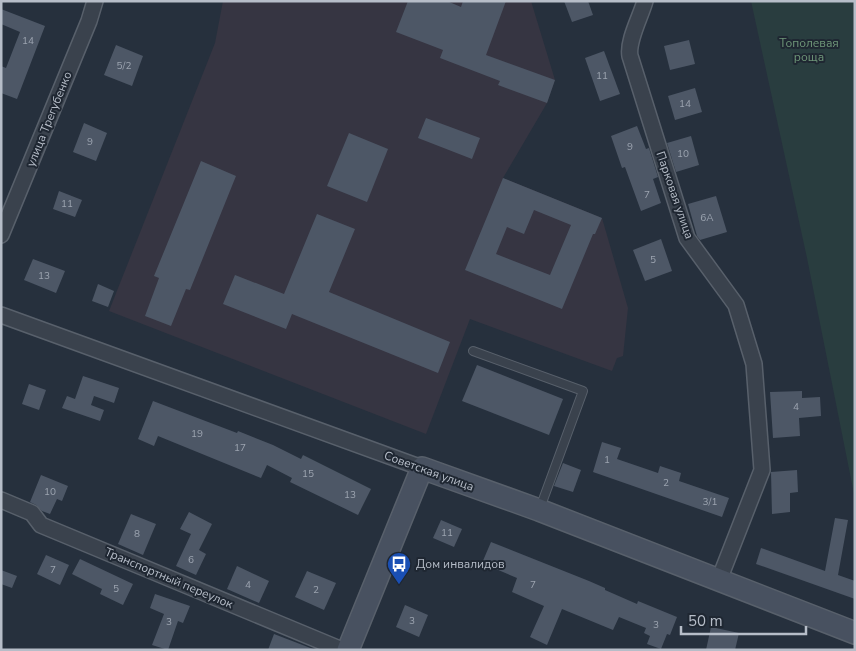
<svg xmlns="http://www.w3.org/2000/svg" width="856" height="651" font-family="'Nunito Sans',sans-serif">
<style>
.medical{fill:#363542}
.green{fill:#293d3f}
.building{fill:#4d5766;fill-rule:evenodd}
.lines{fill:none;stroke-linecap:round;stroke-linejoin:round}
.lane-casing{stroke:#58606b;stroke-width:10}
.street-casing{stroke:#58606b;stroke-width:18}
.secondary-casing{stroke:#58606b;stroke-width:24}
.lane{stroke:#3a424d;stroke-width:8}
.street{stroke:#3a424d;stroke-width:15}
.secondary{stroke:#485160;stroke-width:21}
.labels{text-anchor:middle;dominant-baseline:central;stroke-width:4;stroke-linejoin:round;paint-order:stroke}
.number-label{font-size:10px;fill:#9ca4b0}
.park-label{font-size:12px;fill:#6f9779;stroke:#1f2732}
.street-label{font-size:12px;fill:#b6bdc8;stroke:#1f2732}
.poi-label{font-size:12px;fill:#b6bdc8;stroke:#1f2732;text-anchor:start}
</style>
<rect width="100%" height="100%" fill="#26303d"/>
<!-- medical -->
<polygon class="medical" points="223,1 531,1 555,80 547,103 503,178 602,218 628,308 623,356 617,358 612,371 470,319 426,434 109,311 215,43"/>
<!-- green -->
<polygon class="green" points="751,1 855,1 855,499 807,258"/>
<!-- building -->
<g class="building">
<polygon points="408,1 447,1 461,7 463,1 506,1 486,55 555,80 547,103 498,85 500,81 440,58 443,50 396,32"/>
<polygon points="564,1 588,1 593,15 572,22"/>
<polygon points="1,9 45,26 17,99 1,93 1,66 6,68 20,32 1,24"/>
<polygon points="689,40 695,64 670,70 664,46"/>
<polygon points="116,45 143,56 132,86 104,75"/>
<polygon points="604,51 620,94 600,101 585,58"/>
<polygon points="695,88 702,112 675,120 668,96"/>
<polygon points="426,118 480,138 472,159 418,138"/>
<polygon points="84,123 107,133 96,161 73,152"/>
<polygon points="637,126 646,149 649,148 658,177 653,179 661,203 641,211 625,167 622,168 611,136"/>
<polygon points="349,133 388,149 367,202 327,186"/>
<polygon points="691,136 699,165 676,172 667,143"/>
<polygon points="201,161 236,176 190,290 186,289 171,326 145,316 159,278 154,276"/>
<path d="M503,178L602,218L595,234H593L562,309L465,270ZM534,210L571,225L550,275L496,254L507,227L524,234Z"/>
<polygon points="59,191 82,200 75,217 53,209"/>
<polygon points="716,196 727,232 700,240 697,236 688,204"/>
<polygon points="317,214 355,229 329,292 450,342 438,373 292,314 286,329 223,304 235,275 284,294"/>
<polygon points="661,239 672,271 645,281 633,250"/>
<polygon points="33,259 65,271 56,293 24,280"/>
<polygon points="98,284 114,291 108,307 92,301"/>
<polygon points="477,365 563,399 549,435 462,401"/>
<polygon points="83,376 119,388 114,403 94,396 91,405 104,410 100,421 62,408 67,396 75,399"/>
<polygon points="29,384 46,390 39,410 22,404"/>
<polygon points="802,391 802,398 820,397 821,416 799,418 800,436 773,438 770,392"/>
<polygon points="153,401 237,433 238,431 273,445 301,459 303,455 371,489 358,515 290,482 292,478 267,465 261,478 158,436 154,446 138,439"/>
<polygon points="602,442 621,448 617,459 658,473 660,466 681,473 679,481 729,498 722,517 593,472"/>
<polygon points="563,463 581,470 573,492 554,486"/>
<polygon points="797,470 798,492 790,493 790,512 772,514 771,472"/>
<polygon points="41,475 68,486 62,501 57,499 50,514 42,511 36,505 30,502"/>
<polygon points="189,512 212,524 199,550 206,554 196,575 176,566 191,534 180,529"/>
<polygon points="131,514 156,524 143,555 118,544"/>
<polygon points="835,518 848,520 838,575 855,581 855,599 756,564 761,548 825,571"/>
<polygon points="441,520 462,529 454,547 433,538"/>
<polygon points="491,542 589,581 605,588 605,590 637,604 638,601 677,617 670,635 667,634 661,649 647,644 650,636 644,633 646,628 619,617 613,630 562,609 547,645 530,637 544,606 512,592 517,578 482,563"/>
<polygon points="46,555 69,565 60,585 37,574"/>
<polygon points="80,559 133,584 123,605 100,594 102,589 72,574"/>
<polygon points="237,566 269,581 259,603 227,589"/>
<polygon points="1,570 17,576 12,588 1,584"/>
<polygon points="307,571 336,583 324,610 295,597"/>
<polygon points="155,594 190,606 183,623 178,621 168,650 152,645 164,614 150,608"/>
<polygon points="405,605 428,615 419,637 396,627"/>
<polygon points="711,627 739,633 735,650 706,650"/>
<polygon points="274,634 313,649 313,650 268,650"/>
</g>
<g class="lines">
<!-- lane casing -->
<g class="lane-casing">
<polyline id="lane" points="473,351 583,391 540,508"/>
</g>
<!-- street casing -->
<g class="street-casing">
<g id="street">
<path d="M645,1C641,16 627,41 630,56L687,238L736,305L754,364L762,470L719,580"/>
<polyline points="1,235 89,21 95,1"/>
<polyline points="1,315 422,468"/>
<polyline points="1,500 32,513 41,525 342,650"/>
</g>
</g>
<!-- secondary casing -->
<g class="secondary-casing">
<polyline id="secondary" points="348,650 422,468 539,510 855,633"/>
</g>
<!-- lane -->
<use href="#lane" class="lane"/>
<!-- street -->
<use href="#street" class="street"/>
<!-- secondary -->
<use href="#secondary" class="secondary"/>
</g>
<!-- icons -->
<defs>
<g id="bus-pin" transform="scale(1.25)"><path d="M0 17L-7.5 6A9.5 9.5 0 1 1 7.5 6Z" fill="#1a4fb4" stroke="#1f2732"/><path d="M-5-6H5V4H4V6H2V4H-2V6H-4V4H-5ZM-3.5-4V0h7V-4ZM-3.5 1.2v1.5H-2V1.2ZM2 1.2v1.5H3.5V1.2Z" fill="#fff"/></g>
</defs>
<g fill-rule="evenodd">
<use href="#bus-pin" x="399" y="564"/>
</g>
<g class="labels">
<!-- number labels -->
<g class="number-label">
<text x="28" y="41">14</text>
<text x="124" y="66">5/2</text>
<text x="602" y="76">11</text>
<text x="685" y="104">14</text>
<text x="90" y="142">9</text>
<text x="630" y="147">9</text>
<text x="683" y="154">10</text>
<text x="647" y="195">7</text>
<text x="67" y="204">11</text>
<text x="707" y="218">6А</text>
<text x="653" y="260">5</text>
<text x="44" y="276">13</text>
<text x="796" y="407">4</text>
<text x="197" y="434">19</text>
<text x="240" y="448">17</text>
<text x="607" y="460">1</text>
<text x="308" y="474">15</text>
<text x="666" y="483">2</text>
<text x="50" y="492">10</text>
<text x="350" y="495">13</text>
<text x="710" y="502">3/1</text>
<text x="447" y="533">11</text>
<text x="137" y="534">8</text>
<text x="191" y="560">6</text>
<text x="53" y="570">7</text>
<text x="248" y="585">4</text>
<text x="533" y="585">7</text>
<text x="116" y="589">5</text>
<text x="316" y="590">2</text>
<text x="412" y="621">3</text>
<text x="169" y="622">3</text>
<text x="656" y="625">3</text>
</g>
<!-- park labels -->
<g class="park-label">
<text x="809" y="43">Тополевая<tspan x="809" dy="14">роща</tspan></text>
</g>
<!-- street labels -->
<g class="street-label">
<text transform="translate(49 119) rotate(-68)">улица Трегубенко</text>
<text transform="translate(675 195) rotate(71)">Парковая улица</text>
<text transform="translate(429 471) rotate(20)">Советская улица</text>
<text transform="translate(169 578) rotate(23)">Транспортный переулок</text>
</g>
<!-- poi labels -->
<g class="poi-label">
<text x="416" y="564">Дом инвалидов</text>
</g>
</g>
<!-- border -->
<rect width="856" height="651" fill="none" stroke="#b6bdc8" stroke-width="5"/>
<!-- scale -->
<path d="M681 626v8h125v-8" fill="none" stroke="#b6bdc8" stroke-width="2.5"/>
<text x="688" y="626" font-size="15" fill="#b6bdc8" stroke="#1f2732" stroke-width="4" paint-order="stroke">50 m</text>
</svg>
